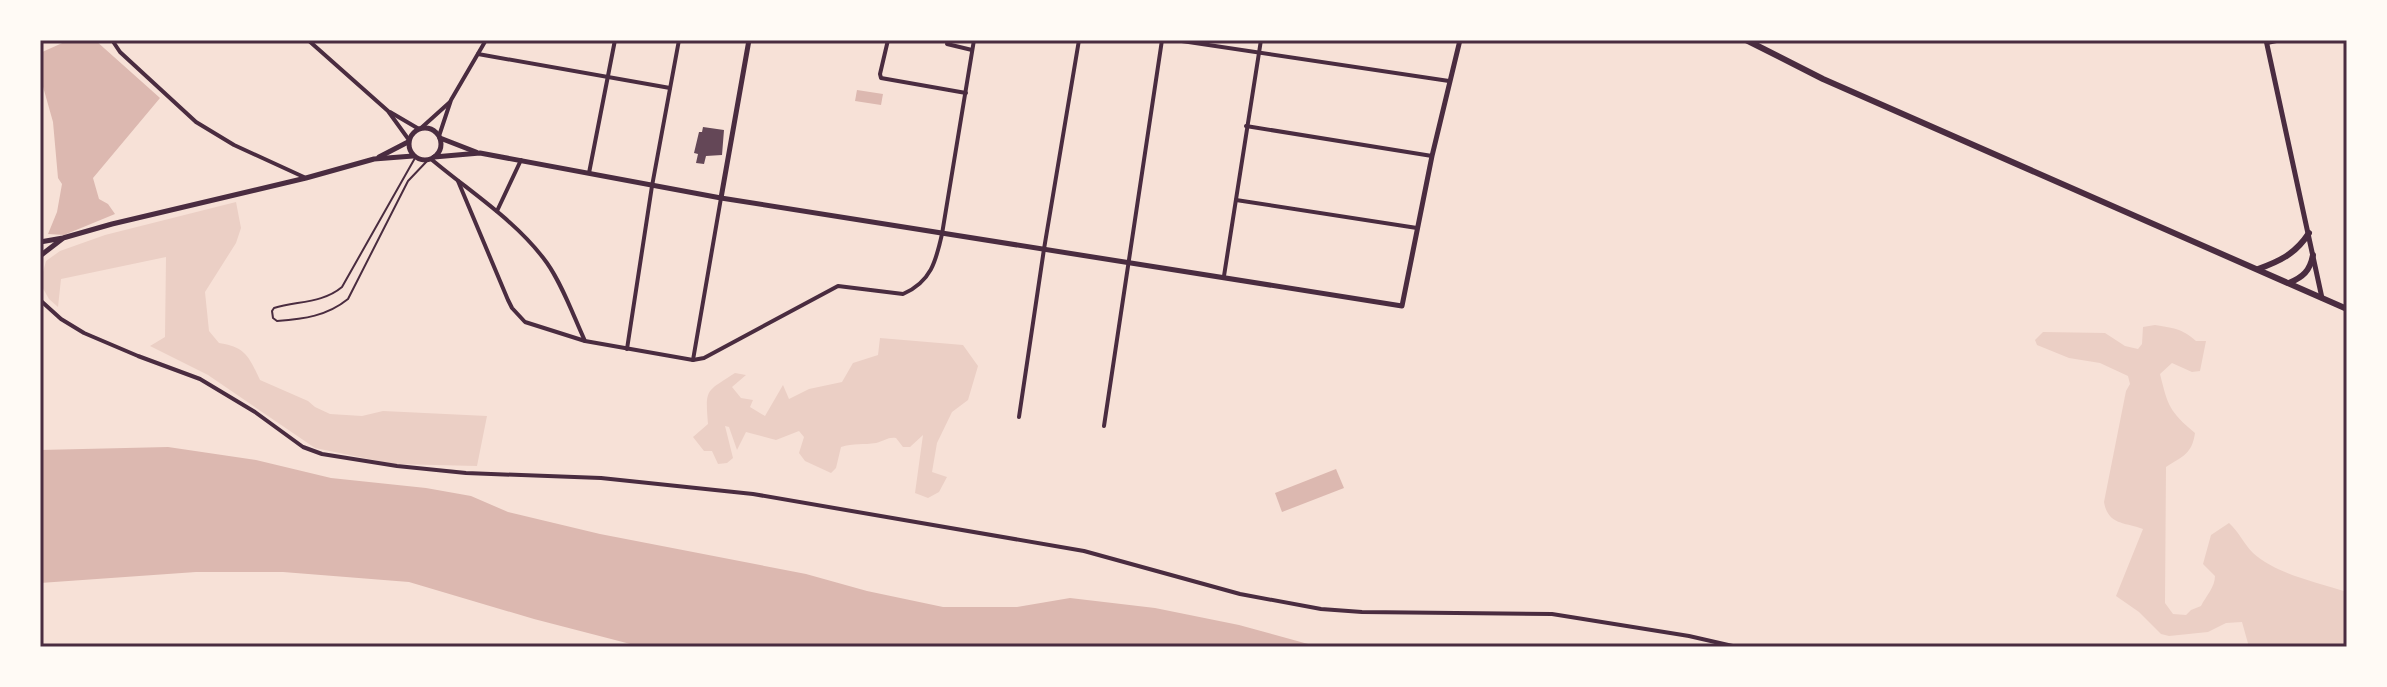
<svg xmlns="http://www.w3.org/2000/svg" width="2387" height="687" font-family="'DejaVu Sans',sans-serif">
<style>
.green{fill:#ebcfc5}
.water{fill:#dcb8b0}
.building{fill:#644757}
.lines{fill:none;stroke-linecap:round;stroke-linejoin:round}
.service{stroke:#4a2c40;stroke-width:2}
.minor{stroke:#4a2c40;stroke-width:4}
.tertiary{stroke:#4a2c40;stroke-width:5}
.secondary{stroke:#4a2c40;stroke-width:6}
.neatline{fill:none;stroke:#4a2c40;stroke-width:3}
</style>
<rect width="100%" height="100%" fill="#f7e1d7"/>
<!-- green -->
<g class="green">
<path d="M236,202L241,228L236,243L205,292L209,331L219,343C246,347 249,357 260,380L308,401L315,407L330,414L362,416L383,411L487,416L477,466L393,464L315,448L208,375L150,346L165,337L166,257L61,279L58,307L49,299L40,283L46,261L60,251L105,235Z"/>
<path d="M2155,325C2172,328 2182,328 2196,341H2206L2200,371L2192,372L2172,363L2160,374C2168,406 2169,411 2195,433C2192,454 2183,456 2166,467L2165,603L2173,614L2186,615L2191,610L2201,606C2206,596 2215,587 2215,576L2203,564L2211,535L2229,523C2239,532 2244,544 2253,553C2278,575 2316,582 2347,592V647H2249L2242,622L2226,623L2208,632L2169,636L2161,634L2139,612L2116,596L2143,529C2126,522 2108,526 2104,502L2126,391L2130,384L2128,376L2100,363L2069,358L2037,345L2035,340L2043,332L2105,333L2125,346L2138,349L2142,344L2143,327Z"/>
<path d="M880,338L963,345L978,366L968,400L952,412L937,443L932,472L947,477L939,492L928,498L915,493L923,435L910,447H903L896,438C887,437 885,441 876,443C864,445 853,443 841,447L836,468L831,473L805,461L799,453L804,437L799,431L776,440L746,432L737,450L729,427L725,426L733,458L727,463L718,464L712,451H704L693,437L708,424C705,388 706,392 735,373L746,375L732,387L741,398L753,400L750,407L765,416L783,385L789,399L809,389L842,382L853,363L878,355Z"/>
</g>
<!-- water -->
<g class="water">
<polygon points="69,40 95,40 160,98 93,178 99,199 108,204 115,214 64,235 48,234 57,212 62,184 58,178 53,122 40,76 40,53"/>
<polygon points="857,90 883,94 881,105 855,101"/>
<polygon points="168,447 256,460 331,478 426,488 471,496 508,512 600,534 806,574 867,591 943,607 1017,607 1070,598 1155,608 1239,625 1319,647 642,647 534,619 409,582 283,572 196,572 40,583 40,450"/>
<polygon points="1336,469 1344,488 1282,512 1275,493"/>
</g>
<!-- building -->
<polygon class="building" points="703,127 724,130 722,155 706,156 704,164 696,163 698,154 694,153 699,132 702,132"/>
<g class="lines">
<!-- service -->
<path class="service" d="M415,158L342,287C323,303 298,301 274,308L272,311L273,318L277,321C304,319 327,316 348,299L408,181L428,160"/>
<!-- minor -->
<g class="minor">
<polyline points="112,40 120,52 196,122 234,145 306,178"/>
<polyline points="308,40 388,111 409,140"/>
<polyline points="888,40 880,74 881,78 966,93"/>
<polyline points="1175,40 1449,81"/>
<polyline points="2267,43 2281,40"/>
<polyline points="947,44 972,50"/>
<polyline points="478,54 670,88"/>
<polyline points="390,112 419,129"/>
<polyline points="1246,126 1432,156"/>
<polyline points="420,129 450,102"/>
<polyline points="439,136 451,100 486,40"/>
<path d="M431,159C470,192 517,221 547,263C563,286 573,315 585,341"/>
<polyline points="589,173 615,40"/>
<path d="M458,181L508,300L512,308L525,322L585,341L693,360L704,358L838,286L903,294C931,282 936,261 942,234L974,40"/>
<polyline points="1236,200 1417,228"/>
<polyline points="497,211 521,160"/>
<polyline points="1224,276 1261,40"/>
<polyline points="40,300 61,319 84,333 138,356 200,379 255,412 303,447 322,454 397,466 466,473 601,478 753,494 1084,551 1240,594 1321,609 1362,612 1552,614 1689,636 1737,647"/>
<polyline points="627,349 652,186 679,40"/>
<polyline points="693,360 721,198"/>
<polyline points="1019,417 1044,249 1079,40"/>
<polyline points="1104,426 1162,40"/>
</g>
<!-- tertiary -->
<g class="tertiary">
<polyline points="2266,40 2322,298"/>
<circle cx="425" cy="144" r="16"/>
<polyline points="440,138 476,152"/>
<polyline points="379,157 408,142"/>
<polyline points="434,157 480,153 721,198 1402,306 1432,156 1460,40"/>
<polyline points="721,198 749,40"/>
<polyline points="40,242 63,238 112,224 306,178 374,159 413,156"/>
<polyline points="40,256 62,239"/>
</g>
<!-- secondary -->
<g class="secondary">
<polyline points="1746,40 1823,79 2347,309"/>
<path d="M2258,269C2281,261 2296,253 2309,233"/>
<path d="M2289,283C2303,277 2310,271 2313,255"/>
</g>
</g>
<!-- border -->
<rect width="2387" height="687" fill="none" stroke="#fffaf5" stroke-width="84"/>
<rect x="42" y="42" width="2303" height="603" class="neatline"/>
</svg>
